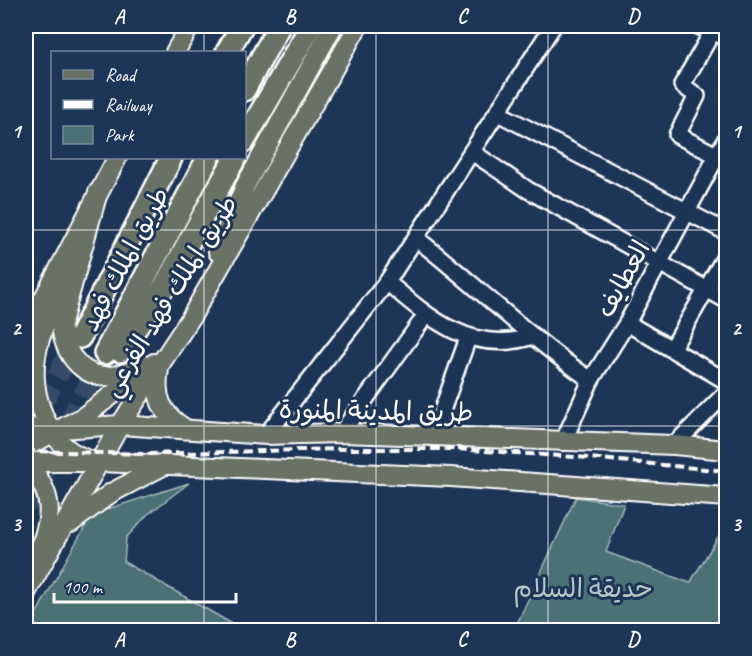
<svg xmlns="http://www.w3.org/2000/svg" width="752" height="656" font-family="Caveat,'Playpen Sans Arabic',sans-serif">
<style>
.park{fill:#4c7174;stroke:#a6b8ba;stroke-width:1.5}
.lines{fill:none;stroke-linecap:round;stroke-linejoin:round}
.highway-tunnel{stroke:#344968;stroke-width:21;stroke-dasharray:21 10;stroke-linecap:butt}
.minor-casing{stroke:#fff;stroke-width:20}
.major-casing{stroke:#fff;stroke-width:22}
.highway-casing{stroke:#fff;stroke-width:26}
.minor{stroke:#1d3557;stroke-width:15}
.major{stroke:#6b7165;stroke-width:18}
.highway{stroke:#6b7165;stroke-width:21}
.rail{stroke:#fff;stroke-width:4;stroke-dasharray:9 4.5;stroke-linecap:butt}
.grid{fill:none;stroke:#fff;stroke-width:1.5;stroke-opacity:0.55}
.labels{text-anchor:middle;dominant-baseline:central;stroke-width:6;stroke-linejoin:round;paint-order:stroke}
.street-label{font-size:26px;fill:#fff;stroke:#1d3557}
.park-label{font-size:26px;fill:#b7c6c7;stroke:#1d3557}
.neatline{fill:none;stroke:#fff;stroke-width:2}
.grid-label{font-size:20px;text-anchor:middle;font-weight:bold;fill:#fff}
</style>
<rect width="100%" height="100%" fill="#1d3557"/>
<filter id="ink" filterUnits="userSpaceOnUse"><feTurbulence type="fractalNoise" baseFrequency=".0167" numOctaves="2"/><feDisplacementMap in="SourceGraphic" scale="12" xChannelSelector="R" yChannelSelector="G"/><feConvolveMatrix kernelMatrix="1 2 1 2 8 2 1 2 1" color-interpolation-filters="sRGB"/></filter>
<g filter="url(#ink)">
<!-- park -->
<g class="park">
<polygon points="189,483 147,515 126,538 124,562 243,630 27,630 92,514"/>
<polygon points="576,497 624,504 606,552 690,583 723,529 726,530 726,630 514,630"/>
</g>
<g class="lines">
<!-- highway-tunnel -->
<g class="highway-tunnel">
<polyline points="26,431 79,337"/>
<polyline points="26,507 105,353"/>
</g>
<!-- minor casing -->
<g class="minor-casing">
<g id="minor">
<polyline points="698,26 726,37"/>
<polyline points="713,31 682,85 697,96 677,135 718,156"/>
<polyline points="498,113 726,232"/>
<polyline points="472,152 528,190 726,300"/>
<path d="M417,239C476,285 529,338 591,380"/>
<path d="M387,282C430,319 473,356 533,336"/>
<polyline points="627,323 726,381"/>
<polyline points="672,349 726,255"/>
<polyline points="341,433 426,315"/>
<polyline points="266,435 387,282 553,26"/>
<polyline points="433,436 468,338"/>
<polyline points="563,442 591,380 627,323 726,139"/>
<polyline points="674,445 726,393"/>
</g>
</g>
<!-- major casing -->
<g class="major-casing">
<g id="major">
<polyline points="175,52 190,26"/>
<path d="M98,192L61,326C65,357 86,384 121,374C129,372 136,370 143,365"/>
<polyline points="218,252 245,186 333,26"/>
<path d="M65,275C43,329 19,369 48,425C57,442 72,455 90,460"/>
<polyline points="26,343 39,307 117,158"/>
<path d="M159,369C154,396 161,415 186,429"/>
<polyline points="26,428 61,429 120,425 266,435 341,433 433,436 674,445 726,450"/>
<polyline points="26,447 83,417 154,363"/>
<polyline points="26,462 100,462 451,477 726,497"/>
<path d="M26,462C56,495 53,518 36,557"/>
<polyline points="71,523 111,493 161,467"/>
<polyline points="26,593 120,425 190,319 358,26"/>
</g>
</g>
<!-- highway casing -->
<g class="highway-casing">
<g id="highway">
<polyline points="227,52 242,26"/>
<polyline points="244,90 279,26"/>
<polyline points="244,141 311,26"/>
<polyline points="80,337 171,158"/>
<polyline points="120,351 164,287 235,158"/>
<polyline points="105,353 208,158"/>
</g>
</g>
<!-- minor -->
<use href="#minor" class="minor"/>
<!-- major -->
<use href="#major" class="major"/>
<!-- highway -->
<use href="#highway" class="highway"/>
<!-- rail -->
<polyline class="rail" points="26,451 146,454 339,449 457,449 589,458 726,471"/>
</g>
</g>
<!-- grid -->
<path class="grid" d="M204,26V52M376,26V630M548,26V630M204,158V630M26,230H726M26,426H726"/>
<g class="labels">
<!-- street labels -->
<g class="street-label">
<text transform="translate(125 259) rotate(-62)">طريق الملك فهد</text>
<text transform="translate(623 279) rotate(-61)">العطايف</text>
<text transform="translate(170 296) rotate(-58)">طريق الملك فهد الفرعي</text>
<text transform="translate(376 411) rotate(1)">طريق المدينة المنورة</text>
</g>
<!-- park labels -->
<g class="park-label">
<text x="583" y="588">حديقة السلام</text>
</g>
</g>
<!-- margin -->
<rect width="752" height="656" fill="none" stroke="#1d3557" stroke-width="66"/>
<!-- legend -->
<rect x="51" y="51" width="195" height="108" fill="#1d3557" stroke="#77869a" stroke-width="1.5"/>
<rect x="63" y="70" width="30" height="9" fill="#6b7165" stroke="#77869a" stroke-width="1.5"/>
<text x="105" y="81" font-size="18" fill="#ffffff">Road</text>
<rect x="63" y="100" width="30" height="9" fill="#ffffff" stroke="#77869a" stroke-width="1.5"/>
<text x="105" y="111" font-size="18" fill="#ffffff">Railway</text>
<rect x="63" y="126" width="30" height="18" fill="#4c7174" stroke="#77869a" stroke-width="1.5"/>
<text x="105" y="141" font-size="18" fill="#ffffff">Park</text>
<!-- scale -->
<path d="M54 593v9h182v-9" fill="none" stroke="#ffffff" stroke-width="3"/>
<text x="63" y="593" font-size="18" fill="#ffffff" stroke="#1d3557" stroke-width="4.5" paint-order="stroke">100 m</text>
<rect x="33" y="33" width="686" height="590" class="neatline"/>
<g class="grid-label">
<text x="119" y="23">A</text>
<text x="290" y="23">B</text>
<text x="462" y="23">C</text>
<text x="633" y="23">D</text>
<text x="16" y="138">1</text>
<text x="736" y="138">1</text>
<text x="16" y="335">2</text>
<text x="736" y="335">2</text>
<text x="16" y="531">3</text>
<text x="736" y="531">3</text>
<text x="119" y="646">A</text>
<text x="290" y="646">B</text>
<text x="462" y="646">C</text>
<text x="633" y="646">D</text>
</g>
</svg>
